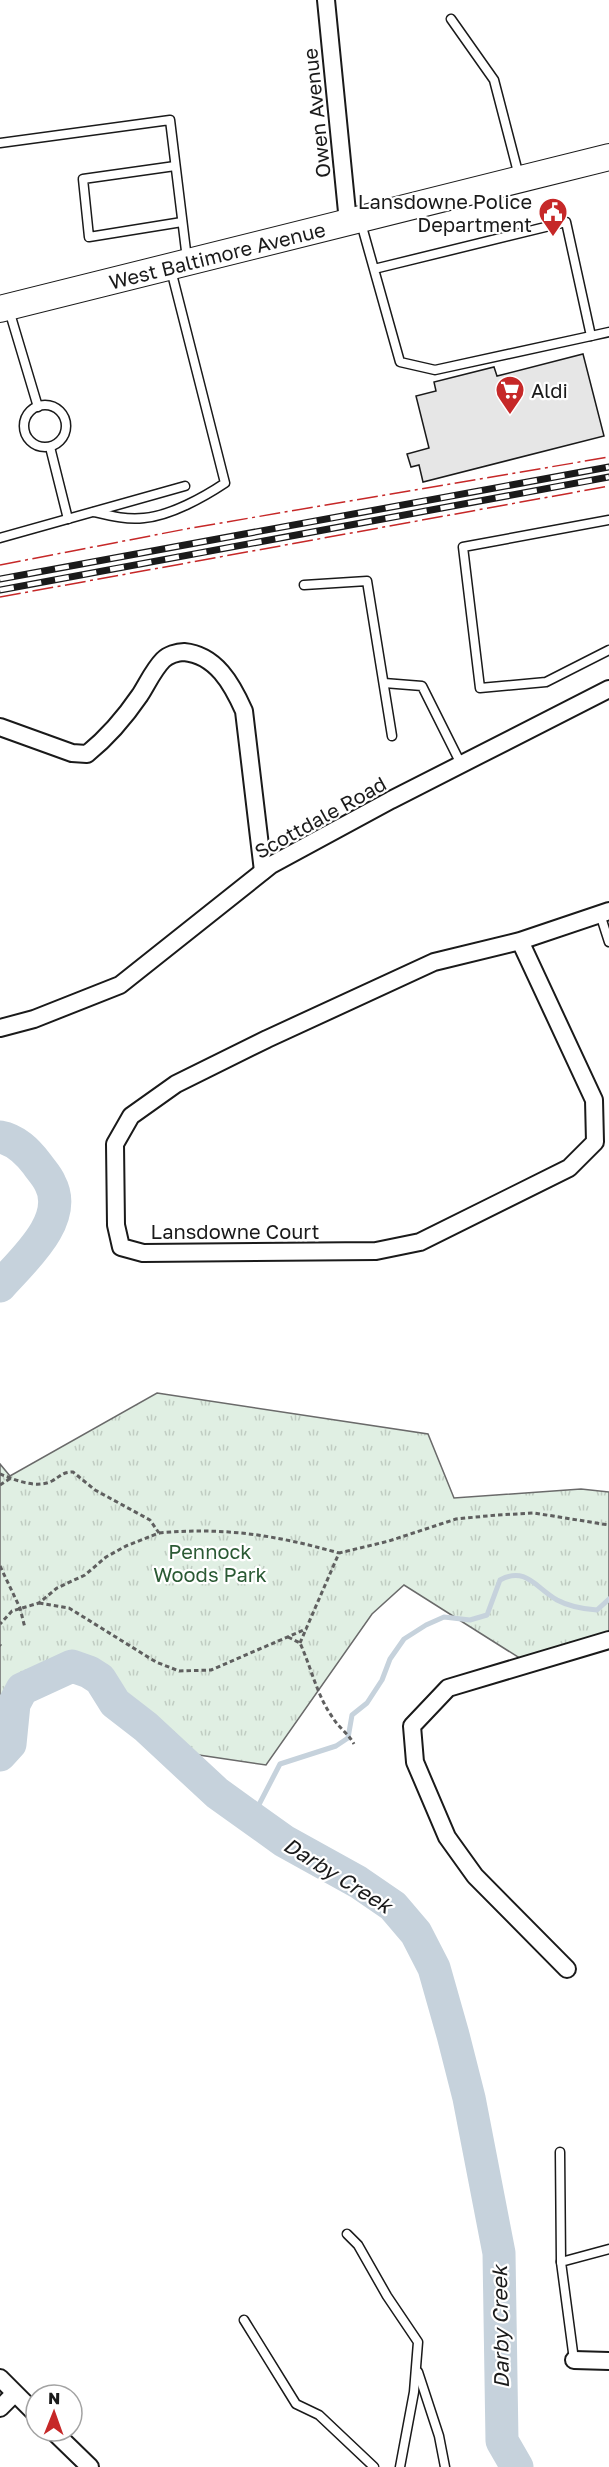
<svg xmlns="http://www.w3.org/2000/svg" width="609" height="2467" font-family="'Golos Text',sans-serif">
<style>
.park{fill:url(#park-tufts);stroke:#6a6a6a;stroke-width:1.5}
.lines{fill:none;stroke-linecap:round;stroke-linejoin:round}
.stream{stroke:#c6d2dc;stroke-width:5}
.river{stroke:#c6d2dc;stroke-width:33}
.building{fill:#e6e6e6;stroke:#1a1a1a;stroke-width:1.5}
.lane-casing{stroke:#1a1a1a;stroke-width:11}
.street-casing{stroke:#1a1a1a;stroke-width:20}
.primary-casing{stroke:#1a1a1a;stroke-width:28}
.path{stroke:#5f5f5f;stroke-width:3;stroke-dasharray:4.5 3;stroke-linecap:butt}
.lane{stroke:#fff;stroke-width:8}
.street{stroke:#fff;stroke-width:16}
.primary{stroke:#fff;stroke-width:26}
.rail-casing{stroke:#1a1a1a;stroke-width:7}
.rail{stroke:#fff;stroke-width:4.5;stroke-dasharray:14;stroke-linecap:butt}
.power{stroke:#c62828;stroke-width:1.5;stroke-dasharray:21 4.5 3 4.5;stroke-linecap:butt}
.labels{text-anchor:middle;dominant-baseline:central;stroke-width:4.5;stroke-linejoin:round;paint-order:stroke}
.street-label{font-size:20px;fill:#1a1a1a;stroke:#fff}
.poi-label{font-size:20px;fill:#1a1a1a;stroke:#fff;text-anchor:end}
.park-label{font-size:20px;fill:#2b5a34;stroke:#fff}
.water-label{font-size:21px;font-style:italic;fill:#1a1a1a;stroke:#fff}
</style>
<defs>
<pattern id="park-tufts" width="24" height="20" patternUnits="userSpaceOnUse" patternTransform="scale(1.5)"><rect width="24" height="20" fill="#e0efe3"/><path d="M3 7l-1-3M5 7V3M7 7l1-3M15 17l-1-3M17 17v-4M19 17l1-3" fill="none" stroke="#c0ccc2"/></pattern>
</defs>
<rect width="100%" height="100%" fill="#fff"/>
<!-- park -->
<polygon class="park" points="157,1393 428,1434 454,1498 581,1489 609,1492 609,1640 529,1664 404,1585 372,1614 266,1765 172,1751 115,1703 100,1679 89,1672 72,1666 22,1689 14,1704 10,1744 0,1755 0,1464 10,1476"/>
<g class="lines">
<!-- stream -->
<path class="stream" d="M252,1818L280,1764L336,1746L348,1738L352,1715L367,1703L382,1680L390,1659L404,1639L426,1625L444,1617L470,1620L487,1615L500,1580C526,1566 536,1588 557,1600C570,1607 582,1609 597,1610L609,1599"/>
<!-- river -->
<g class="river">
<path d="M0,1137C16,1140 27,1151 37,1164C41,1170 47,1176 50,1183C70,1220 22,1261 0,1286"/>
<polyline points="0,1755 10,1744 14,1704 22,1689 72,1666 89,1672 100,1679 115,1703 146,1727 217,1793 284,1841 358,1882 393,1906 416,1933 434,1968 453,2035 469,2098 499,2253 502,2441 517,2467"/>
</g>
</g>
<!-- building -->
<polygon class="building" points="583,354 604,436 423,482 419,465 411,467 407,454 429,448 416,396 436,391 434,382 494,367 497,376"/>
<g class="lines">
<!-- lane casing -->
<g class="lane-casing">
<g id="lane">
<polyline points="451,19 494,80 519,176"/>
<polyline points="0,143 170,120 187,259"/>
<polyline points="175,166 83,179 89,237 182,222"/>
<polyline points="361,223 400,362 435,370 591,336 566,222 374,269"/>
<polyline points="9,310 38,407"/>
<polyline points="591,336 609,332"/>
<circle cx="45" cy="426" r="21"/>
<polyline points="50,447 68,519"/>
<path d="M94,512C111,516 127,520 144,518C170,516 204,497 225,483L171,270"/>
<polyline points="609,520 463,547 480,688 546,682 609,650"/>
<polyline points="0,538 185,486"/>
<polyline points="304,585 367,581 392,736"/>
<polyline points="384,683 422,686 461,764"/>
<polyline points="600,914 609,942"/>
<polyline points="560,2152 561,2262"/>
<polyline points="347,2234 358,2245 387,2296 418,2342 414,2392 400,2467"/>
<polyline points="244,2320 296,2404 319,2415 374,2467"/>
<polyline points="574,2360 561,2262 609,2249"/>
<polyline points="418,2372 439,2436 445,2467"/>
</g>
</g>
<!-- street casing -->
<g class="street-casing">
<g id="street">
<polyline points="326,0 348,222"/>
<path d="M0,727L72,753L87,754C108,737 125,717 140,695C147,684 154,669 163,660C168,655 177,652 184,652C216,655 232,684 244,711L263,871"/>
<polyline points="520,941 594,1100 595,1142 569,1168 420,1242 376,1251 143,1253 121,1247 116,1225 115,1144 131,1116 176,1084 267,1039 434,962 520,941 609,911"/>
<polyline points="0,1028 34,1019 120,985 271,865 391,800 609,689"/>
<polyline points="567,1969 475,1876 447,1837 415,1762 412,1726 448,1688 609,1640"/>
<polyline points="574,2360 609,2361"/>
<polyline points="0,2378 36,2414"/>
<polyline points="0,2408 14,2394"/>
<polyline points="53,2431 90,2467"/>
</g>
</g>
<!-- primary casing -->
<g class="primary-casing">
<polyline id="primary" points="0,309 609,157"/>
</g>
<!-- path -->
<g class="path">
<path d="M0,1474C15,1480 36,1489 52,1481C61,1476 62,1472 73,1472L95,1490L150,1520L159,1533L126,1546L106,1557L85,1575L57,1588L39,1603L12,1611L0,1624"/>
<polyline points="0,1485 11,1478"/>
<path d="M159,1533C225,1527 275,1535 339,1553"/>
<polyline points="0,1566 20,1608 25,1628"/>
<polyline points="39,1603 69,1608 156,1662 179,1671 211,1670 306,1629 339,1553 389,1541 456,1519 497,1515 534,1513 609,1525"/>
<path d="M288,1637L300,1643C311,1667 317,1696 333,1718C339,1728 347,1732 354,1744"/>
<polyline points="300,1643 306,1629"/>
<polyline points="0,1645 1,1646"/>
</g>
<!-- lane -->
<use href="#lane" class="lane"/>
<!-- street -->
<use href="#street" class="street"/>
<!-- primary -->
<use href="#primary" class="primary"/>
<!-- rail casing -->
<g class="rail-casing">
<g id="rail">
<polyline points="0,579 609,467"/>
<polyline points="0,590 609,477"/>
</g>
</g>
<!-- rail -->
<use href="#rail" class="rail"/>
<!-- power -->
<g class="power">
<polyline points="0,565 191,528 609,457"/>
<polyline points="0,597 609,486"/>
</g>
</g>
<!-- icons -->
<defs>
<g id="civic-pin" transform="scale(1.5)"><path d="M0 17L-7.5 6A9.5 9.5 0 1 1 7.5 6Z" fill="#c62828" stroke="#fff"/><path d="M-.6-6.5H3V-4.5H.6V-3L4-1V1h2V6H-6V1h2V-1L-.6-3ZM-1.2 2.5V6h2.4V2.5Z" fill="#fff"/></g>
<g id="supermarket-pin" transform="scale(1.5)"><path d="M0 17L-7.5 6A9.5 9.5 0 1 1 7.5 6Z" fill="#c62828" stroke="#fff"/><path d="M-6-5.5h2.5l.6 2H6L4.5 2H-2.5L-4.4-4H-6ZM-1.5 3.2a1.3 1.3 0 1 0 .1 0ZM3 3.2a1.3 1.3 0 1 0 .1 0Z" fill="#fff"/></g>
</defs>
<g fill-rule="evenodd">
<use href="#civic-pin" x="553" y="212"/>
<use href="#supermarket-pin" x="510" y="390"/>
</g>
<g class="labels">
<!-- street labels -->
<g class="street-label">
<text transform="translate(316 113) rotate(-96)">Owen Avenue</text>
<text transform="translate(217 255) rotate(-14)">West Baltimore Avenue</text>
<text transform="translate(320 817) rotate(-29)">Scottdale Road</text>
<text x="235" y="1231">Lansdowne Court</text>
</g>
<!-- poi labels -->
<g class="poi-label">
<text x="532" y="201">Lansdowne Police<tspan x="532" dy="23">Department</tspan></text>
<text x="531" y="390" text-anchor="start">Aldi</text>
</g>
<!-- park labels -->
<g class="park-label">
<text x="210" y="1551">Pennock<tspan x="210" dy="23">Woods Park</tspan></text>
</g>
<!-- water labels -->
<g class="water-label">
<text transform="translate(338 1875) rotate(32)">Darby Creek</text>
<text transform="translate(500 2327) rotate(-91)">Darby Creek</text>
</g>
</g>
<!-- north arrow -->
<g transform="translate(54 2413) rotate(1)"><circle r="28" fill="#ffffff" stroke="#a3a3a3" stroke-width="1.5"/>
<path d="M0-4.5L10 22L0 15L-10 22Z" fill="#c62828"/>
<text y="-9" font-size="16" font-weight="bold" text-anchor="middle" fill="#1a1a1a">N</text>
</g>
</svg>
